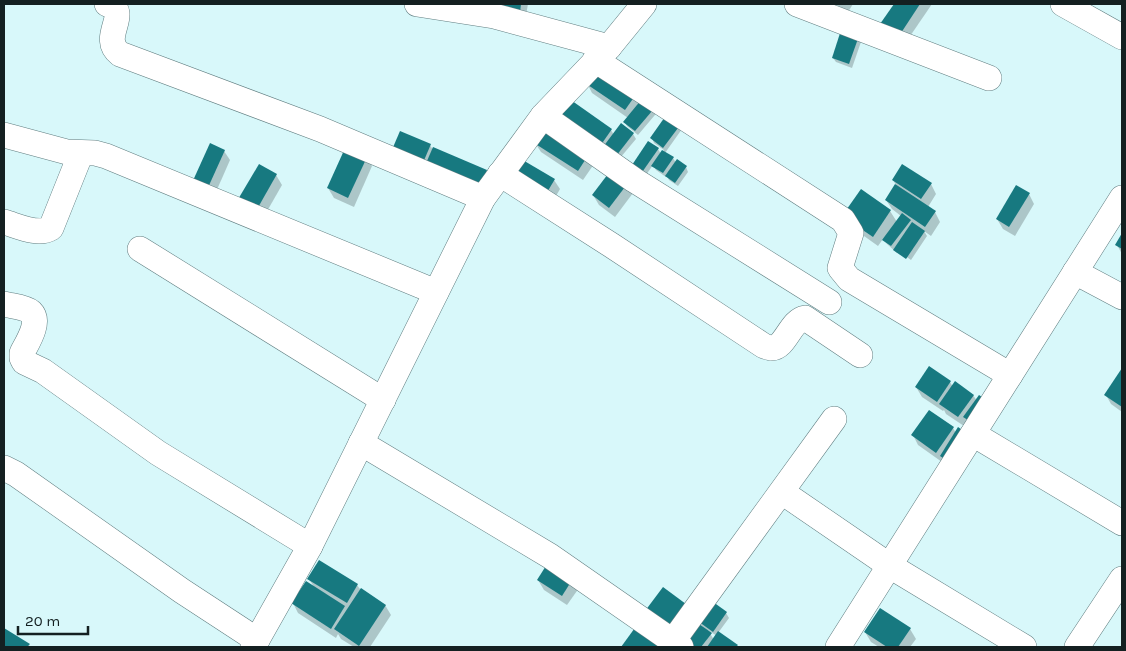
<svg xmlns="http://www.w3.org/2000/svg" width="1126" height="651" font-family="Karla,sans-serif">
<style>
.shadow{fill:#0003;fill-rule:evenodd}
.building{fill:#177980}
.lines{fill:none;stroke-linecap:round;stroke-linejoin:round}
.minor-casing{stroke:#617e81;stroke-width:26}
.minor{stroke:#fff;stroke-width:25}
</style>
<rect width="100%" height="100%" fill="#d8f8fa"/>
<!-- shadow -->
<g class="shadow">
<polygon points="491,4 528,4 525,21"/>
<polygon points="835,4 853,4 848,12"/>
<polygon points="895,4 932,4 904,45 882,24"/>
<polygon points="843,29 862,39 852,68 836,62 833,58"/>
<polygon points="587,83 637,94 660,109 638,135 627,126 625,122 628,118 592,93"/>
<polygon points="667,116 682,129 665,153 673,158 676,163 686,167 688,172 678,186 669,180 667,176 666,177 656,170 653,165 641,182 632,175 649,143 658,149 661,154 664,150 654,143 652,138"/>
<polygon points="621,125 633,134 636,139 615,164 561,129 611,130 614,135"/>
<polygon points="546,127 594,164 583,180 541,152 535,143"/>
<polygon points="430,145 433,150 487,171 492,181 398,162"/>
<polygon points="224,151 230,160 212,201 198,195"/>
<polygon points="367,156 372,166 354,207 334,198 328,188"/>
<polygon points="611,172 633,193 615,217 599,205 593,195"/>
<polygon points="514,174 554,180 560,189 552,203"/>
<polygon points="276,175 282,185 262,220 244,211"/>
<polygon points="893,180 931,184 936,194 928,207 935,212 940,222 931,236 924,231 927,236 911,260 897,250 897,253 887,244 883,239 878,246 850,226 890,211 897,222 901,216 892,209 886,200 896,185"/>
<polygon points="1029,194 1034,204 1015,236 1003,229 997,219"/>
<polygon points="1122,235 1122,254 1117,245"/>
<polygon points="929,368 950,382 953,387 973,395 977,401 964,426 946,414 944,410 943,411 922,397 916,387"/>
<polygon points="1122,370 1122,412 1111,404 1106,395"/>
<polygon points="953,428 956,433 942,462 918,445 913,435"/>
<polygon points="550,563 579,588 567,605 544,590 538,580"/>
<polygon points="309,579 357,585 360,589 385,605 391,615 370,647 354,647 341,639 338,634 336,638 298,613 293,603 314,587"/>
<path d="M709,601L726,613L729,618L718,633L738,647H692L696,619ZM708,630L717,636L714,640Z"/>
<polygon points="910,629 916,639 910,647 879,647 871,642 865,632"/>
<polygon points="4,630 29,645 30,647 4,647"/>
</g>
<!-- building -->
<g class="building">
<polygon points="490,4 521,4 520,12"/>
<polygon points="894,4 920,4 899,36 880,24"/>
<polygon points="842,27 860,33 849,64 832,58"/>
<polygon points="597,66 637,93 625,110 585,83"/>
<polygon points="646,94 658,104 635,131 623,122"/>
<polygon points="568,98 612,129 598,149 554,119"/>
<polygon points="667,114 681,124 663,148 650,138"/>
<polygon points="621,123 634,133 613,160 600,151"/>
<polygon points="545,126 589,154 578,171 534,143"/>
<polygon points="400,131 431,144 422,165 391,152"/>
<polygon points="648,141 659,148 638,178 628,171"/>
<polygon points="210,143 225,150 206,192 191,185"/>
<polygon points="346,146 368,155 348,198 327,188"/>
<polygon points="433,147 487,170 479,191 424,168"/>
<polygon points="662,150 674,157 663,173 651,166"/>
<polygon points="521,159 555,179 546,194 512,174"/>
<polygon points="677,159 687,166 675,183 665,176"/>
<polygon points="259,164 277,174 256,211 237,201"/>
<polygon points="902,164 932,183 921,199 892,180"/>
<polygon points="611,170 628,183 609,208 592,195"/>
<polygon points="895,184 936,211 925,227 885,200"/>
<polygon points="1016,185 1030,193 1009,227 996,219"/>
<polygon points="861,189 891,210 873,237 842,216"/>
<polygon points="902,213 911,220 891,246 882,240"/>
<polygon points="912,222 925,231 906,259 893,250"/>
<polygon points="1122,233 1122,249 1115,245"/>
<polygon points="929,366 951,381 937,402 915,387"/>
<polygon points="1122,368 1122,407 1104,395"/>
<polygon points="955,381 974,395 958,417 939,404"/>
<polygon points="979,395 991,403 976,425 963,417"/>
<polygon points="929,410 954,427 936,453 911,435"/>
<polygon points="958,427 971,436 952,464 940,456"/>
<polygon points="319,560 358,584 347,603 307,579"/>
<polygon points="549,561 574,577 562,596 537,580"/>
<polygon points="306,581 345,606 331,629 291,603"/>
<polygon points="663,587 690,607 672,631 645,611"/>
<polygon points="361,588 386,605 359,646 334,629"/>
<polygon points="709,599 727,612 713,632 695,619"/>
<polygon points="880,608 911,628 898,647 887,647 864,632"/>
<polygon points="693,620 712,633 701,647 695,647 681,637"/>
<polygon points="637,625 664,647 621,647"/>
<polygon points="4,628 30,644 27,647 4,647"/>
<polygon points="718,631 738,645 736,647 707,647"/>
</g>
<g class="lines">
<!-- minor casing -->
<g class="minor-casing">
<g id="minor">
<path d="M107,4C133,12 98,37 120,54L320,129L483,198"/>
<polyline points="417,4 494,16 609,47"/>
<polyline points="797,4 989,78"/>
<polyline points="1063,4 1122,37"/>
<polyline points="595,60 843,220 851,233 840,268 849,279 1010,375"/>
<polyline points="543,116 634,180 829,302"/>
<polyline points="4,135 67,152 95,153 106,156 436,292"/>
<path d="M500,174L611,245L764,346C767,347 770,348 772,348C785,348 791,320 805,318L860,355"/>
<path d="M4,222C18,226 38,236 51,228L81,153"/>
<polyline points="140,249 383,400"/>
<polyline points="1075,272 1122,297"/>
<path d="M4,304C11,306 25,307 31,312C41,322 27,343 22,353V358L24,362L43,371L158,453L310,546"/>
<polyline points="973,434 1122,523"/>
<polyline points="361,443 550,556 681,647"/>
<polyline points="4,468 16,474 182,591 257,640"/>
<polyline points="782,492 890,566 1024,647"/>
<polyline points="673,641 834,419"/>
<polyline points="253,647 310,546 483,198 543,116 609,47 644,4"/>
<polyline points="838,647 1122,198"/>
<polyline points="1077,647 1122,579"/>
</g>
</g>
<!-- minor -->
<use href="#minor" class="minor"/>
</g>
<!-- border -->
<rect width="1126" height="651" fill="none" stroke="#142021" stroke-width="10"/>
<!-- scale -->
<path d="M18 626v8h70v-8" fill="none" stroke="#142021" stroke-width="2.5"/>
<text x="25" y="626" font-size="15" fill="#142021" stroke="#d8f8fa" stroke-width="4" paint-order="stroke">20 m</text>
</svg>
